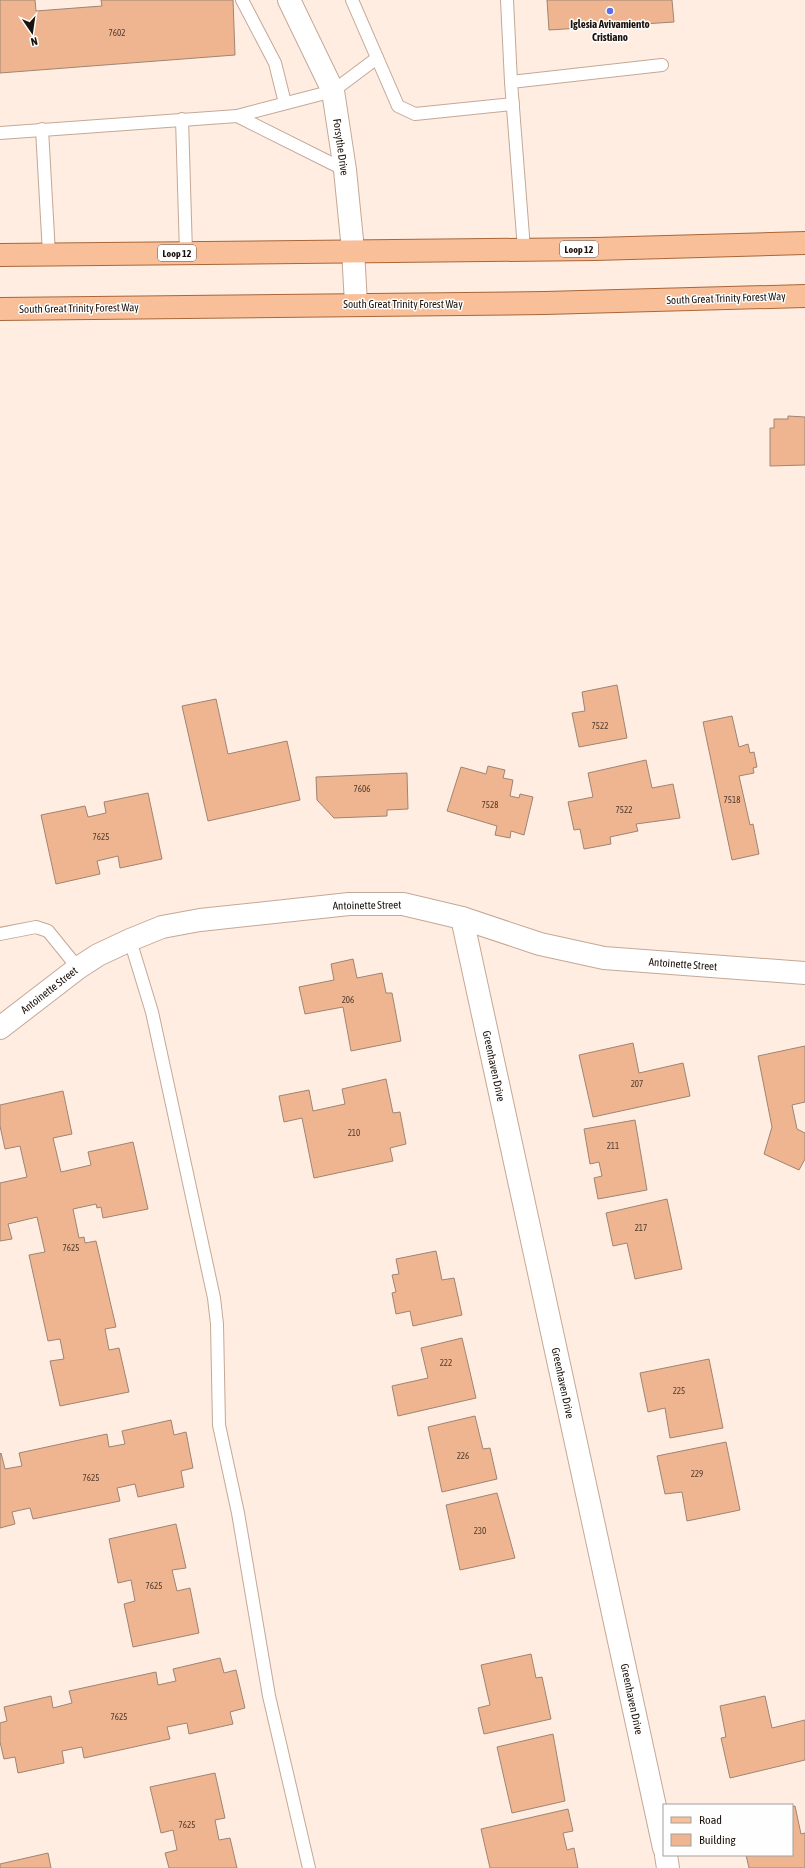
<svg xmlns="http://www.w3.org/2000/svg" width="805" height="1868" font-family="'Asap Condensed',sans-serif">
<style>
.building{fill:#efb590;stroke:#9f8473}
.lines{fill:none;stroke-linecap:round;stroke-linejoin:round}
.lane-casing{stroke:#c4a896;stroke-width:14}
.street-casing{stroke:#c4a896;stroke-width:24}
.primary-casing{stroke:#a8673a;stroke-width:24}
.lane{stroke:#fff;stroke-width:12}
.street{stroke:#fff;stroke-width:22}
.primary{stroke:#f8bf98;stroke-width:22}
.poi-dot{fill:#596fe6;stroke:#fefefe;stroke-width:1.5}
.labels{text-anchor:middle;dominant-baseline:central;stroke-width:3;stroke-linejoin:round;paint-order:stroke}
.number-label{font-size:9px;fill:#513b2d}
.shield{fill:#fefefe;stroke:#605955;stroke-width:1}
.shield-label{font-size:10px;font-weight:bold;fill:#1c120c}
.poi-label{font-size:11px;font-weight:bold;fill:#1c120c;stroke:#fefefe}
.street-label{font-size:11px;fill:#1c120c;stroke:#fefefe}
</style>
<rect width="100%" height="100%" fill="#ffede2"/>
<!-- building -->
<g class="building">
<polygon points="0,0 35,0 36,11 102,6 101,0 233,0 235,55 0,73"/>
<polygon points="547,0 672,0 674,22 549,30"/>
<polygon points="788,416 805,417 805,465 770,466 770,428 774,428 774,419 788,419"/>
<polygon points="617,685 627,738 579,747 572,713 585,711 582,692"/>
<polygon points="216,699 228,754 287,741 300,800 208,821 182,706"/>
<polygon points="732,716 739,747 748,744 750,753 754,752 757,767 753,768 754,773 739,776 750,825 753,824 759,854 732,860 703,722"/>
<polygon points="646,760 652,788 673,784 680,818 636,824 638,831 610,837 611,844 584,849 580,829 574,830 568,802 593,797 588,773"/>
<polygon points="488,766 505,770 503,778 513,780 510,796 519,798 520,794 533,797 524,835 511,831 510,838 495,835 497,826 447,811 461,767 486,774"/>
<polygon points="407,773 408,809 387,810 387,816 334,818 317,800 316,777"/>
<polygon points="148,793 162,859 120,868 118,856 97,861 100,874 56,884 41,815 85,806 88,817 106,813 104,802"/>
<polygon points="353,959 357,978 382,973 386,993 392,993 401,1041 351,1051 343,1007 305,1014 299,987 334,980 331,964"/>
<polygon points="633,1043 639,1073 683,1063 690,1096 593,1117 579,1055"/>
<polygon points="805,1046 805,1102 792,1105 797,1129 805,1133 805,1159 799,1170 764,1154 772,1127 758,1056"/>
<polygon points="386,1079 393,1113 400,1112 406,1144 390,1148 393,1161 314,1178 302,1118 284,1122 279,1096 309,1090 313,1111 345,1104 342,1089"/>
<polygon points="63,1091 72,1134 53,1138 61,1172 91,1165 88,1152 133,1142 148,1209 103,1218 101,1207 97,1208 96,1204 73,1209 79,1238 84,1237 85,1243 96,1241 116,1327 105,1329 109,1350 119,1348 129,1392 60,1406 50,1361 64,1359 60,1339 48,1341 29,1255 45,1252 37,1217 8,1224 12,1239 0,1241 0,1183 27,1177 20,1146 5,1149 0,1126 0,1105"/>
<polygon points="635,1120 647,1190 598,1199 594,1178 602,1176 599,1162 590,1164 584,1129"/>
<polygon points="667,1199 682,1269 635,1279 627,1243 613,1246 606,1213"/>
<polygon points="436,1251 442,1280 454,1278 462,1315 413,1326 410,1311 396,1314 392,1293 396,1292 392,1275 399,1274 396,1259"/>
<polygon points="462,1338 476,1398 398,1416 392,1386 428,1378 421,1348"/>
<polygon points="709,1359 723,1428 670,1438 665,1408 648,1412 640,1373"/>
<polygon points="475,1416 483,1449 490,1448 497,1479 442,1492 428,1427"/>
<polygon points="171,1420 174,1435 186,1432 193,1468 181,1471 184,1487 138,1497 135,1484 117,1488 120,1501 33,1519 30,1508 12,1512 15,1524 0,1528 0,1454 1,1453 5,1469 22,1466 19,1453 107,1434 109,1447 125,1444 122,1431"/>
<polygon points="726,1442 740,1510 687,1521 682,1492 665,1494 657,1456"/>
<polygon points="497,1493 515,1558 460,1570 446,1505"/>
<polygon points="176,1524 186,1568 172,1570 177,1591 190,1588 199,1633 133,1647 124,1604 135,1601 131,1580 118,1583 109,1539"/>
<polygon points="531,1654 536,1678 542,1677 551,1719 484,1734 478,1708 490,1705 481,1665"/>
<polygon points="220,1658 224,1673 236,1670 245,1708 230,1712 233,1724 189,1734 187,1723 167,1727 170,1739 84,1758 82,1747 62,1751 64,1763 18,1773 15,1757 4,1759 0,1742 0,1723 7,1721 4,1707 51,1696 53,1708 72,1703 69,1691 156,1672 158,1685 176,1681 173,1669"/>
<polygon points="765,1696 772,1728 805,1720 805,1760 730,1778 721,1738 726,1737 720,1706"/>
<polygon points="553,1734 565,1801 512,1813 497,1747"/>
<polygon points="215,1773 225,1818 215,1820 219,1840 230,1838 237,1868 169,1868 165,1853 177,1850 173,1830 161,1833 150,1787"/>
<polygon points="795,1806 801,1834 805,1833 805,1868 749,1868 746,1855 792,1855 792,1807"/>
<polygon points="568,1809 573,1831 563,1833 567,1850 574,1848 578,1868 490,1868 481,1829"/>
<polygon points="48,1853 51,1868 0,1868 0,1864"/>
</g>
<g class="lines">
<!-- lane casing -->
<g class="lane-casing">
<g id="lane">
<polyline points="242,0 275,63 285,103"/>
<polyline points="352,0 398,106 415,114 513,104"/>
<polyline points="507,0 511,82"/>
<polyline points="237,116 333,91 377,58"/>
<polyline points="182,119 186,253"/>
<polyline points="42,129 49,254"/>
<polyline points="0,133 237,116 345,170"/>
<polyline points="524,249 511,82 662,65"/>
<polyline points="0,934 36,927 48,931 78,968"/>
<polyline points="130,940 152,1012 214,1298 217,1324 219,1425 238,1513 269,1696 309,1868"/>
</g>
</g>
<!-- street casing -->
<g class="street-casing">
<g id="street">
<polyline points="289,0 333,91 345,170 353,250 356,304"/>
<polyline points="462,918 664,1848"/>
<polyline points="0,1028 78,968 98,955 130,940 162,927 200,920 349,904 403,904 462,918 540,944 604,958 805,973"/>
<polyline points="666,1855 668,1868"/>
</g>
</g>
<!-- primary casing -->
<g class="primary-casing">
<g id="primary">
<polyline points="0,255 595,249 805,243"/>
<polyline points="0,309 545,303 805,296"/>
</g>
</g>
<!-- lane -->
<use href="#lane" class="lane"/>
<!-- street -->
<use href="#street" class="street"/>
<!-- primary -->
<use href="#primary" class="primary"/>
</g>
<!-- markers -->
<circle class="poi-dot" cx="610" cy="11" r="4"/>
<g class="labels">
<!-- number labels -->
<g class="number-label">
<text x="117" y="33">7602</text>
<text x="600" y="726">7522</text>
<text x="362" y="789">7606</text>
<text x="732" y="800">7518</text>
<text x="490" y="805">7528</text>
<text x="624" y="810">7522</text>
<text x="101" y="837">7625</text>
<text x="348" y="1000">206</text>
<text x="637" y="1084">207</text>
<text x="354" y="1133">210</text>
<text x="613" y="1146">211</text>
<text x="641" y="1228">217</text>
<text x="71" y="1248">7625</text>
<text x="446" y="1363">222</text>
<text x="679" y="1391">225</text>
<text x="463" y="1456">226</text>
<text x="697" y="1474">229</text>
<text x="91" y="1478">7625</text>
<text x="480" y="1531">230</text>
<text x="154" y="1586">7625</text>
<text x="119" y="1717">7625</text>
<text x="187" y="1825">7625</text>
</g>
<!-- shield labels -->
<g class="shield">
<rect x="560" y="241" width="38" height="16" rx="3"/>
<rect x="158" y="245" width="38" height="16" rx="3"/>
</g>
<g class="shield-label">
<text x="579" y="249">Loop 12</text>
<text x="177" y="253">Loop 12</text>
</g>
<!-- poi labels -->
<g class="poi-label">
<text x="610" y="24">Iglesia Avivamiento<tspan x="610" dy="13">Cristiano</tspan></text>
</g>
<!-- street labels -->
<g class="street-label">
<text transform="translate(341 147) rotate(82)">Forsythe Drive</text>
<text transform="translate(726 298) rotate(-2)">South Great Trinity Forest Way</text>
<text x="403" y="304">South Great Trinity Forest Way</text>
<text transform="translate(79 308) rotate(-1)">South Great Trinity Forest Way</text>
<text transform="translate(367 905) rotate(-1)">Antoinette Street</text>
<text transform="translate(683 964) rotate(4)">Antoinette Street</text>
<text transform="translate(49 990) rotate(-38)">Antoinette Street</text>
<text transform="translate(494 1066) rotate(78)">Greenhaven Drive</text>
<text transform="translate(563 1383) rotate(78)">Greenhaven Drive</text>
<text transform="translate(632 1699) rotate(78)">Greenhaven Drive</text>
</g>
</g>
<!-- legend -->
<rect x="663" y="1804" width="130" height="52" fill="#fefefe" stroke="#a4a09d"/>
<rect x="671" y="1817" width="20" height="6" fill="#f8bf98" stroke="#a4a09d"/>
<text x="699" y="1824" font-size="12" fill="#1c120c">Road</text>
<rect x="671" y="1834" width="20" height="12" fill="#efb590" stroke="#a4a09d"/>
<text x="699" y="1844" font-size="12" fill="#1c120c">Building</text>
<!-- north arrow -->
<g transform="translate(32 32) rotate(167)" stroke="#fefefe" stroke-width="3" paint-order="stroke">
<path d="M0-3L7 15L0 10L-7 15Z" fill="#1c120c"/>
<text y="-6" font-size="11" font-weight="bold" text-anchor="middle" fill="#1c120c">N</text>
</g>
</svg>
